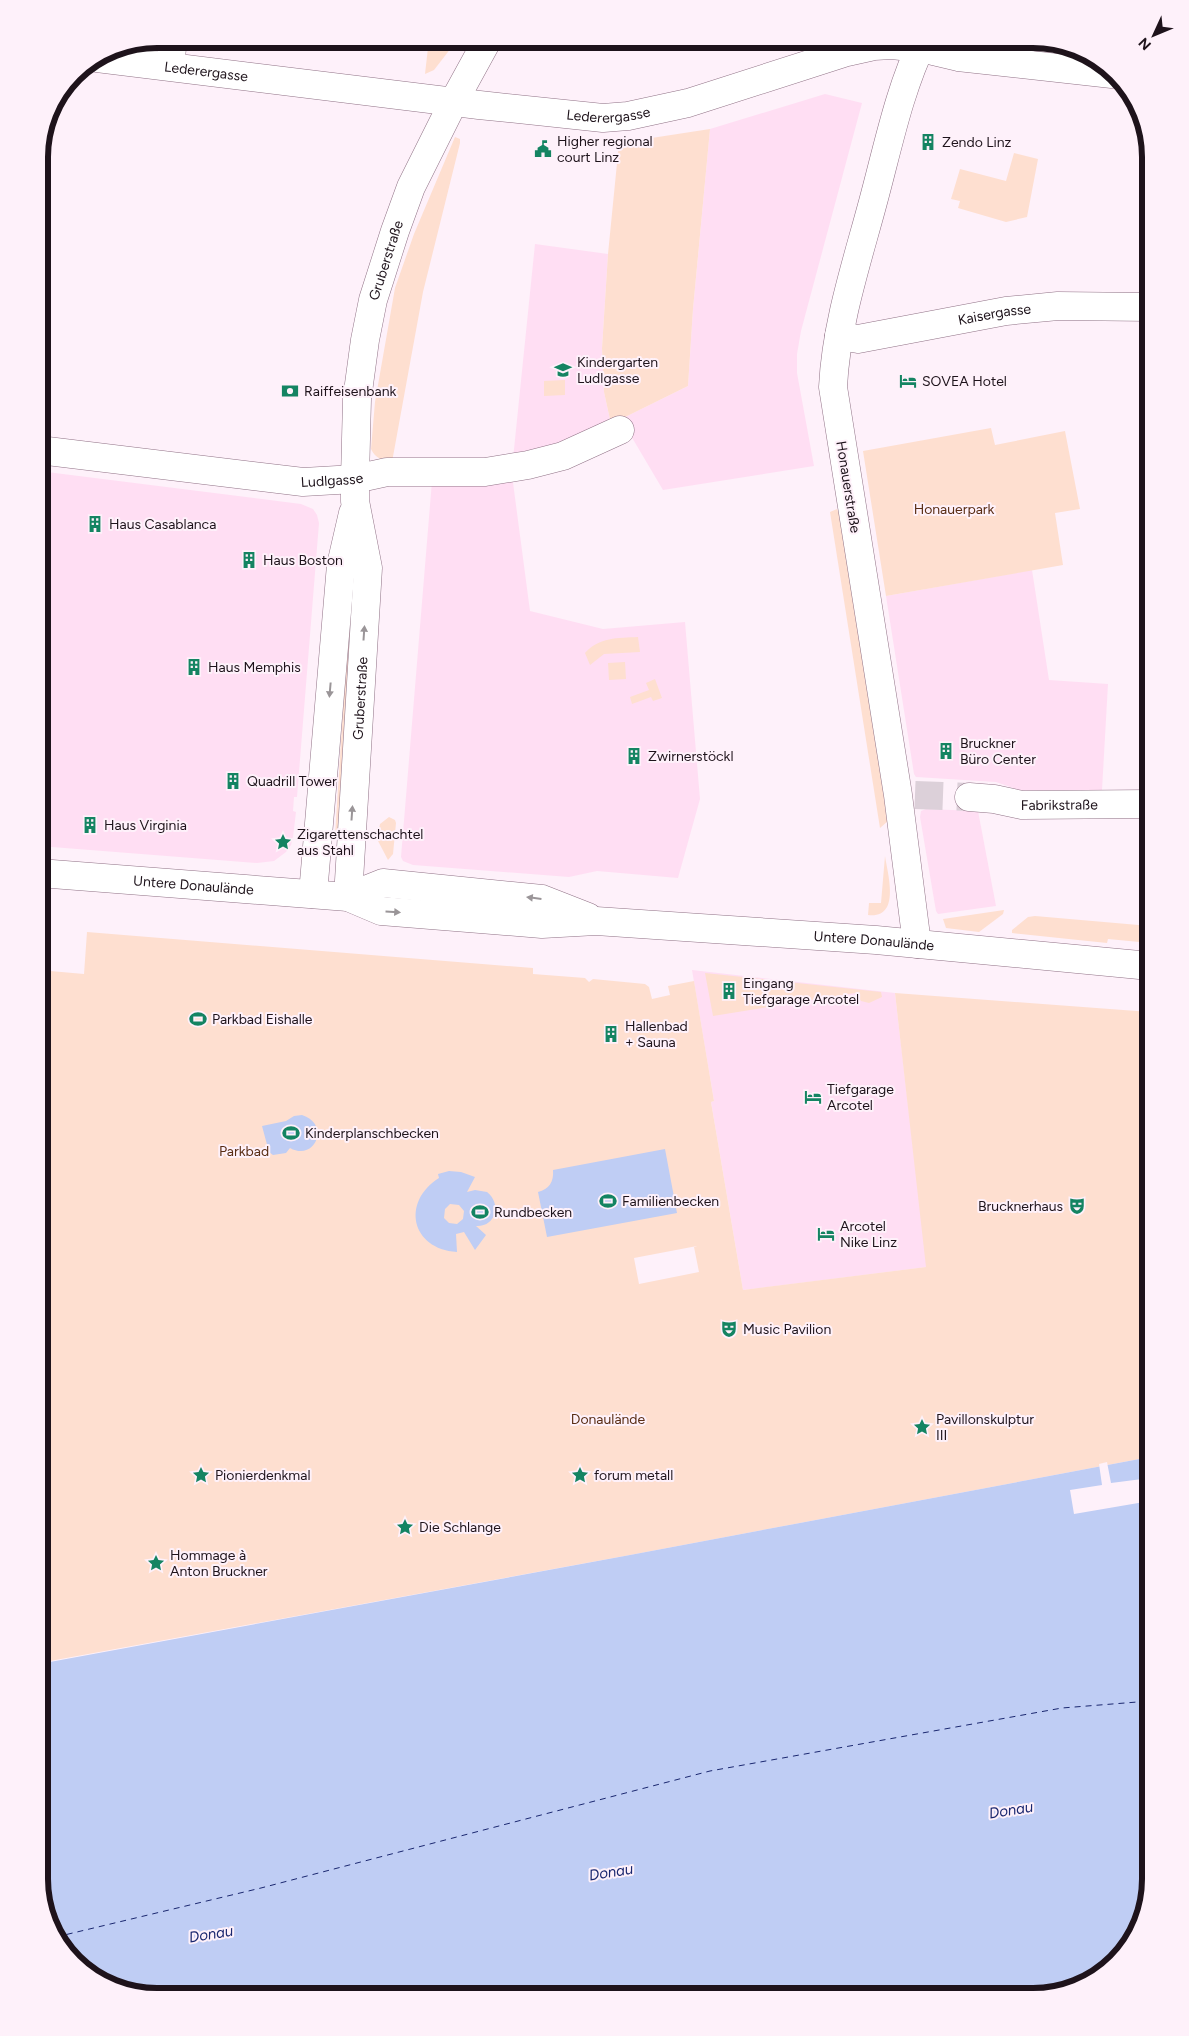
<svg xmlns="http://www.w3.org/2000/svg" width="1189" height="2036" font-family="Figtree,sans-serif">
<style>
.built{fill:#ffdef3}
.green{fill:#fedfd0;fill-rule:evenodd}
.water{fill:#bfcdf4;fill-rule:evenodd}
.pier{fill:#fef1fa}
.lines{fill:none;stroke-linecap:round;stroke-linejoin:round}
.ferry{stroke:#1a276f;stroke-width:1;stroke-dasharray:6 5;stroke-linecap:butt}
.minor-tunnel{stroke:#dcd0d9;stroke-width:28;stroke-dasharray:28 14;stroke-linecap:butt}
.minor-casing{stroke:#907286;stroke-width:29}
.major-casing{stroke:#907286;stroke-width:29}
.minor{stroke:#fff;stroke-width:28}
.major{stroke:#fff;stroke-width:28}
.oneway{fill:#9a9598}
.labels{text-anchor:middle;dominant-baseline:central;stroke-width:4;stroke-linejoin:round;paint-order:stroke}
.street-label{font-size:14px;fill:#1e131b;stroke:#fef1fa}
.poi-label{font-size:14px;fill:#1e131b;stroke:#fef1fa;text-anchor:start}
.park-label{font-size:14px;fill:#592d14;stroke:#fef1fa}
.water-label{font-size:15px;font-style:italic;fill:#1a276f;stroke:#fef1fa}
.rim{fill:none;stroke:#1e131b;stroke-width:6}
</style>
<rect width="100%" height="100%" fill="#fef1fa"/>
<!-- built -->
<g class="built">
<polygon points="825,94 862,103 801,331 797,354 797,373 814,466 663,490 621,419 688,386 693,309 710,129"/>
<polygon points="535,244 608,254 602,348 604,392 611,424 564,445 513,459"/>
<polygon points="39,471 301,504 313,509 317,515 319,523 297,797 294,797 293,811 296,812 293,837 291,845 286,852 274,861 257,863 39,846"/>
<polygon points="512,475 530,611 603,629 685,622 700,799 678,878 597,871 569,877 413,865 403,861 401,857 432,481"/>
<polygon points="1032,570 1049,680 1108,684 1102,790 1019,790 996,782 916,777 914,774 886,596"/>
<polygon points="926,809 978,811 996,906 938,914 936,911 920,817 921,811"/>
<polygon points="692,970 895,993 927,1267 743,1290 711,1102 714,1101"/>
</g>
<!-- green -->
<g class="green">
<polygon points="429,39 458,39 434,70 425,74"/>
<polygon points="710,129 693,309 688,386 611,424 604,392 602,348 608,254 619,143"/>
<path d="M455,137L460,139V143L423,292L392,462C383,461 375,458 371,449L375,402L395,288L414,234Z"/>
<polygon points="1014,153 1038,159 1027,217 1006,222 958,208 960,201 951,199 960,169 1006,181"/>
<polygon points="565,380 565,395 544,396 544,381"/>
<polygon points="991,428 995,445 1065,431 1080,509 1055,513 1063,565 886,596 863,451"/>
<polygon points="837,509 841,516 888,821 880,828 830,512"/>
<polygon points="355,565 341,836 335,836 352,567"/>
<path d="M638,637L640,652L604,654L590,665L585,653C599,637 618,638 638,637Z"/>
<polygon points="625,662 626,679 609,680 608,663"/>
<polygon points="655,679 662,698 653,701 651,697 632,704 630,697 649,690 646,683"/>
<polygon points="389,817 395,820 396,823 393,854 388,860 377,839 380,824"/>
<path d="M885,856C888,875 901,919 868,915L869,903H881Z"/>
<polygon points="1004,910 1003,914 979,932 946,928 943,919"/>
<polygon points="1035,916 1150,926 1150,943 1108,939 1107,943 1012,933 1012,930 1028,917"/>
<path d="M87,932L533,968V974L585,978L589,982L593,979L645,984L649,987L652,999L670,995L668,986L694,981L714,1101L711,1102L743,1290L926,1267L895,993L1150,1012V1457L630,1555L39,1663V970L84,974ZM697,1246L694,1247L699,1272L639,1284L634,1258Z"/>
<polygon points="705,973 881,992 882,997 869,1003 861,1001 855,993 713,1016"/>
</g>
<!-- water -->
<g class="water">
<path d="M302,1115C331,1124 315,1162 290,1148L286,1153L273,1155L269,1152L262,1126L286,1121L294,1116Z"/>
<path d="M665,1149L677,1213L547,1237L538,1192C549,1189 554,1182 553,1170Z"/>
<path d="M449,1171L461,1172L475,1177L467,1192L475,1190L487,1192C502,1204 496,1227 476,1226L486,1235L475,1250L464,1232L456,1234L457,1252C411,1249 401,1202 439,1178L438,1174ZM450,1204L459,1205L464,1211L463,1219L457,1224L449,1223L444,1218L445,1209Z"/>
<polygon points="1150,1457 1150,1879 1130,1944 1084,1985 1032,1997 149,1997 91,1977 51,1931 39,1879 39,1664 630,1555"/>
</g>
<!-- pier -->
<polygon class="pier" points="1107,1462 1111,1483 1150,1478 1150,1501 1074,1514 1070,1490 1102,1485 1099,1464"/>
<g class="lines">
<!-- ferry -->
<polyline class="ferry" points="56,1937 261,1888 710,1771 1062,1708 1150,1701"/>
<!-- minor-tunnel -->
<polyline class="minor-tunnel" points="915,795 969,797"/>
<!-- minor casing -->
<g class="minor-casing">
<g id="minor">
<path id="s1" d="M97,58L479,105L603,118L628,116L688,103L847,52L874,46L892,45L920,48L958,57L1112,74"/>
<polyline points="170,66 173,39"/>
<path id="s2" d="M839,336L858,339L1006,311L1058,306L1150,307"/>
<path id="s3" d="M39,450L303,482L355,479L387,472H485L528,465L563,456L620,430"/>
<path id="s4" d="M969,797L994,799L1022,805L1150,804"/>
<path d="M917,944L898,795L833,387C836,324 857,262 873,202C888,147 899,90 924,39"/>
</g>
</g>
<!-- major casing -->
<g class="major-casing">
<g id="major">
<path id="s5" d="M39,873L348,897L381,911L542,924L596,921L876,940L1150,966"/>
<polyline points="313,894 341,565 353,513"/>
<path id="s6" d="M348,897L368,568L355,501V479L357,399L365,340L373,300L395,231L411,187L454,101L488,39"/>
<polyline points="348,897 383,883 542,899 588,917"/>
</g>
</g>
<!-- minor -->
<use href="#minor" class="minor"/>
<!-- major -->
<use href="#major" class="major"/>
</g>
<!-- one-way arrows -->
<defs><path id="oneway-solid" d="M-6-.8H1V-3.2L6.5 0L1 3.2V.8H-6Z" transform="scale(1.25)"/></defs>
<g class="oneway">
<use href="#oneway-solid" transform="translate(364 633) rotate(-86)"/>
<use href="#oneway-solid" transform="translate(330 690) rotate(95)"/>
<use href="#oneway-solid" transform="translate(352 813) rotate(-86)"/>
<use href="#oneway-solid" transform="translate(534 898) rotate(-173)"/>
<use href="#oneway-solid" transform="translate(393 912) rotate(4)"/>
</g>
<!-- icons -->
<defs>
<g id="building-bare" transform="scale(1.35)"><path d="M-4-6H4V6H1V3H-1V6H-4ZM-2.5-4.3h1.7v1.8h-1.7ZM.8-4.3h1.7v1.8H.8ZM-2.5-1h1.7V.8h-1.7ZM.8-1h1.7V.8H.8Z" fill="#148462" stroke="#fef1fa" stroke-width="2.5" paint-order="stroke"/></g>
<g id="civic-bare" transform="scale(1.35)"><path d="M-.6-6.5H3V-4.5H.6V-3L4-1V1h2V6H-6V1h2V-1L-.6-3ZM-1.2 2.5V6h2.4V2.5Z" fill="#148462" stroke="#fef1fa" stroke-width="2.5" paint-order="stroke"/></g>
<g id="school-bare" transform="scale(1.35)"><path d="M0-5L7-2L0 1L-7-2ZM-4 1L0 2.5L4 1V4Q0 6-4 4Z" fill="#148462" stroke="#fef1fa" stroke-width="2.5" paint-order="stroke"/></g>
<g id="hotel-bare" transform="scale(1.35)"><path d="M-6-4.5h1.5V1H6V5H4.5V3h-9V5H-6ZM-4 0a1.8 1.8 0 1 1 3.6 0ZM.5 0V-2.5h3Q6-2.5 6 0Z" fill="#148462" stroke="#fef1fa" stroke-width="2.5" paint-order="stroke"/></g>
<g id="bank-bare" transform="scale(1.35)"><path d="M-6-4H6V4H-6ZM0-2.3a2.3 2.3 0 1 0 0 4.6a2.3 2.3 0 1 0 0-4.6Z" fill="#148462" stroke="#fef1fa" stroke-width="2.5" paint-order="stroke"/></g>
<g id="sight-bare" transform="scale(1.35)"><path d="M0-6L1.8-2.2L6-1.7L2.9 1.2L3.7 5.4L0 3.3L-3.7 5.4L-2.9 1.2L-6-1.7L-1.8-2.2Z" fill="#148462" stroke="#fef1fa" stroke-width="2.5" paint-order="stroke"/></g>
<g id="stadium-bare" transform="scale(1.35)"><path d="M0-5a6.5 5 0 1 0 0 10a6.5 5 0 1 0 0-10ZM-3.5-1.8h7v3.6h-7Z" fill="#148462" stroke="#fef1fa" stroke-width="2.5" paint-order="stroke"/></g>
<g id="theatre-bare" transform="scale(1.35)"><path d="M-5-5.5Q0-4 5-5.5V0Q5 5 0 6Q-5 5-5 0ZM-3.3-2.5H-1v1.5H-3.3ZM1-2.5H3.3v1.5H1ZM-2.8 1Q0 5.5 2.8 1Z" fill="#148462" stroke="#fef1fa" stroke-width="2.5" paint-order="stroke"/></g>
</defs>
<g fill-rule="evenodd">
<use href="#building-bare" x="928" y="142"/>
<use href="#civic-bare" x="543" y="149"/>
<use href="#school-bare" x="563" y="370"/>
<use href="#hotel-bare" x="908" y="381"/>
<use href="#bank-bare" x="290" y="391"/>
<use href="#building-bare" x="95" y="524"/>
<use href="#building-bare" x="249" y="560"/>
<use href="#building-bare" x="194" y="667"/>
<use href="#building-bare" x="946" y="751"/>
<use href="#building-bare" x="634" y="756"/>
<use href="#building-bare" x="233" y="781"/>
<use href="#building-bare" x="90" y="825"/>
<use href="#sight-bare" x="283" y="842"/>
<use href="#building-bare" x="729" y="991"/>
<use href="#stadium-bare" x="198" y="1019"/>
<use href="#building-bare" x="611" y="1034"/>
<use href="#hotel-bare" x="813" y="1097"/>
<use href="#stadium-bare" x="291" y="1133"/>
<use href="#stadium-bare" x="608" y="1201"/>
<use href="#theatre-bare" x="1077" y="1206"/>
<use href="#stadium-bare" x="480" y="1212"/>
<use href="#hotel-bare" x="826" y="1234"/>
<use href="#theatre-bare" x="729" y="1329"/>
<use href="#sight-bare" x="922" y="1427"/>
<use href="#sight-bare" x="201" y="1475"/>
<use href="#sight-bare" x="580" y="1475"/>
<use href="#sight-bare" x="405" y="1527"/>
<use href="#sight-bare" x="156" y="1563"/>
</g>
<g class="labels">
<!-- street labels -->
<g class="street-label">
<text stroke="none"><textPath href="#s1" startOffset="110">Lederergasse</textPath></text>
<text stroke="none"><textPath href="#s1" startOffset="515">Lederergasse</textPath></text>
<text stroke="none"><textPath href="#s6" startOffset="642">Gruberstraße</textPath></text>
<text stroke="none"><textPath href="#s2" startOffset="158">Kaisergasse</textPath></text>
<text stroke="none"><textPath href="#s3" startOffset="295">Ludlgasse</textPath></text>
<text transform="translate(848 487) rotate(81)">Honauerstraße</text>
<text stroke="none"><textPath href="#s6" startOffset="199">Gruberstraße</textPath></text>
<text stroke="none"><textPath href="#s4" startOffset="91">Fabrikstraße</textPath></text>
<text stroke="none"><textPath href="#s5" startOffset="155">Untere Donaulände</textPath></text>
<text stroke="none"><textPath href="#s5" startOffset="840">Untere Donaulände</textPath></text>
</g>
<!-- poi labels -->
<g class="poi-label">
<text x="557" y="141">Higher regional<tspan x="557" dy="16">court Linz</tspan></text>
<text x="942" y="142">Zendo Linz</text>
<text x="577" y="362">Kindergarten<tspan x="577" dy="16">Ludlgasse</tspan></text>
<text x="922" y="381">SOVEA Hotel</text>
<text x="304" y="391">Raiffeisenbank</text>
<text x="109" y="524">Haus Casablanca</text>
<text x="263" y="560">Haus Boston</text>
<text x="208" y="667">Haus Memphis</text>
<text x="960" y="743">Bruckner<tspan x="960" dy="16">Büro Center</tspan></text>
<text x="648" y="756">Zwirnerstöckl</text>
<text x="247" y="781">Quadrill Tower</text>
<text x="104" y="825">Haus Virginia</text>
<text x="297" y="834">Zigarettenschachtel<tspan x="297" dy="16">aus Stahl</tspan></text>
<text x="743" y="983">Eingang<tspan x="743" dy="16">Tiefgarage Arcotel</tspan></text>
<text x="212" y="1019">Parkbad Eishalle</text>
<text x="625" y="1026">Hallenbad<tspan x="625" dy="16">+ Sauna</tspan></text>
<text x="827" y="1089">Tiefgarage<tspan x="827" dy="16">Arcotel</tspan></text>
<text x="305" y="1133">Kinderplanschbecken</text>
<text x="622" y="1201">Familienbecken</text>
<text x="1063" y="1206" text-anchor="end">Brucknerhaus</text>
<text x="494" y="1212">Rundbecken</text>
<text x="840" y="1226">Arcotel<tspan x="840" dy="16">Nike Linz</tspan></text>
<text x="743" y="1329">Music Pavilion</text>
<text x="936" y="1419">Pavillonskulptur<tspan x="936" dy="16">III</tspan></text>
<text x="215" y="1475">Pionierdenkmal</text>
<text x="594" y="1475">forum metall</text>
<text x="419" y="1527">Die Schlange</text>
<text x="170" y="1555">Hommage à<tspan x="170" dy="16">Anton Bruckner</tspan></text>
</g>
<!-- park labels -->
<g class="park-label">
<text x="954" y="509">Honauerpark</text>
<text x="244" y="1151">Parkbad</text>
<text x="608" y="1419">Donaulände</text>
</g>
<!-- water labels -->
<g class="water-label">
<text transform="translate(1011 1810) rotate(-9)">Donau</text>
<text transform="translate(611 1872) rotate(-9)">Donau</text>
<text transform="translate(211 1934) rotate(-9)">Donau</text>
</g>
</g>
<!-- crop -->
<path d="M0 0H1189V2036H0ZM157 48H1033A109 109 0 0 1 1142 157V1879A109 109 0 0 1 1033 1988H157A109 109 0 0 1 48 1879V157A109 109 0 0 1 157 48Z" fill="#fef1fa" fill-rule="evenodd"/>
<path class="rim" d="M157 48H1033A109 109 0 0 1 1142 157V1879A109 109 0 0 1 1033 1988H157A109 109 0 0 1 48 1879V157A109 109 0 0 1 157 48Z"/>
<!-- north arrow -->
<g transform="translate(1154 35) rotate(226)" stroke="#fef1fa" stroke-width="4" paint-order="stroke">
<path d="M0-4L9 19L0 12L-9 19Z" fill="#1e131b"/>
<text y="-8" font-size="14" font-weight="bold" text-anchor="middle" fill="#1e131b">N</text>
</g>
</svg>
